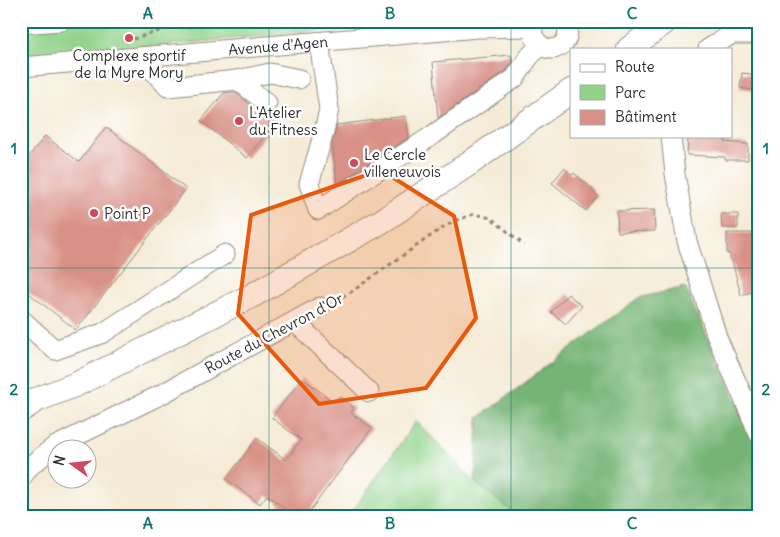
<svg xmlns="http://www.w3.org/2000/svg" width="780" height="537" font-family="Delius,sans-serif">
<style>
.green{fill:#91d289;stroke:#5e7e5a}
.forest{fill:#74b475;stroke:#507050}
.building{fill:#d99187}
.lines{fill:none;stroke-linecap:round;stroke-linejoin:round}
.minor-casing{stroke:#908b80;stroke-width:21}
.major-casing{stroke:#908b80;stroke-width:26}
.path{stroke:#908b80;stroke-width:3;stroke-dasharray:4 4;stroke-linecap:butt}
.minor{stroke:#fff;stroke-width:19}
.major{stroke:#fff;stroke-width:24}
.marked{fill:#e8590c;fill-opacity:0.2;stroke:#e8590c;stroke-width:4;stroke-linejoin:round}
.grid{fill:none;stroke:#0f766e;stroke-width:1;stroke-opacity:0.55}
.poi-dot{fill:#d1495b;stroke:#fff;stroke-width:2}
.labels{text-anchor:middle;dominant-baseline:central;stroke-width:5;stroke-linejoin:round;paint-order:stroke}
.street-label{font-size:15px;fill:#2b2b2b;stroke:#fff}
.poi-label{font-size:15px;fill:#2b2b2b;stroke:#fff;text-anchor:start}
.neatline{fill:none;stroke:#0f766e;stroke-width:2}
.grid-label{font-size:16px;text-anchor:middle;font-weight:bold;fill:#0f766e}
</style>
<rect width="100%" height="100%" fill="#fff"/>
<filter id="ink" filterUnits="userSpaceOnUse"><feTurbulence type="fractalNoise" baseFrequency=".02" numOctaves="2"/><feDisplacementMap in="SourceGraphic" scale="10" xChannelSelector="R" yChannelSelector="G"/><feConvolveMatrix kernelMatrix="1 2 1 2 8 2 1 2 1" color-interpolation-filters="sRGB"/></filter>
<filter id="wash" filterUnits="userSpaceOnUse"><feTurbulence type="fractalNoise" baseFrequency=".0096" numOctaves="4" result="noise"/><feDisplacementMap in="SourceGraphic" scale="20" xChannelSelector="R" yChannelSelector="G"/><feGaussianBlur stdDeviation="1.12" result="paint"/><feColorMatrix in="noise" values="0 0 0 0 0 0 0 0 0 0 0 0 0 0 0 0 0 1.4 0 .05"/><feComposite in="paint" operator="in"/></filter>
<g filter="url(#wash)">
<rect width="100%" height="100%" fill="#f5ebd6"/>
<!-- green -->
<g class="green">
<path d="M21,21H385L384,23C264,37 142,47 21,57Z"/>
<polygon points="416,421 475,482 518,516 349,516"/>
</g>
<!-- forest -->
<polygon class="forest" points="685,287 759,450 759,516 518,516 475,482 478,418 638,298"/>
<g id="blocks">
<!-- building -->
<g class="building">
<polygon points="511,55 512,62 507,70 438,118 433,62"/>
<polygon points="742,73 759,75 759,91 740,88"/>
<polygon points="234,92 260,112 265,114 269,114 277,120 247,158 201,121 224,93"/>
<polygon points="406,116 409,137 337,184 332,144 337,125"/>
<polygon points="106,127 186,189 76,330 21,287 21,166 45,136 79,162"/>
<polygon points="688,136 726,136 725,142 748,144 748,160 725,160 725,157 687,155"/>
<polygon points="564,168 572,175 574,173 593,189 592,191 598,196 586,211 552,183"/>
<polygon points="654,210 655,231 618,232 617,211"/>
<polygon points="721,214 738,214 738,228 722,228"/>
<polygon points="727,233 754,233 754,269 759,290 741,295 732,261 730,261 730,254 727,254"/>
<polygon points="568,294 582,306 566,324 551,312"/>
<polygon points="302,378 334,402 339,396 354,408 351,413 372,428 306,516 295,516 267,495 260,504 226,479 257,438 286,460 301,440 272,418"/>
</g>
</g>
</g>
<g filter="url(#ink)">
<use href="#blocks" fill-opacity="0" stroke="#908b80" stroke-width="1"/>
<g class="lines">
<!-- minor casing -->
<g class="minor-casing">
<g id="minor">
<polyline points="21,24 61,21"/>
<path d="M534,37C547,61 577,45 565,21"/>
<polyline points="319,42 329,109 324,132 309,184 318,210 427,139 515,78 529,57 540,45"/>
<polyline points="708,49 732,34 759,34"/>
<polyline points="140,57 168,87 237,80 270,73 299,79"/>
<path id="s1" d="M21,67L478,28L522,27L533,29"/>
<polyline points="237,80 267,103"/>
<polyline points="671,136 675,174 687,241 717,337 759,434"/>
<polyline points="21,319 55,350 103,333 225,254"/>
<polyline points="295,322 369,392"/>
<polyline points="21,478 30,466 54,447 162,394 320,307"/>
</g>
</g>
<!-- major casing -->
<g class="major-casing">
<g id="major">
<polyline points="629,49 666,21"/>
<polyline points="21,410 36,400 77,384 253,295 382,221 470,163 571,91"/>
</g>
</g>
<!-- path -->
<g class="path">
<polyline points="133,39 169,28 181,21"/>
<polyline points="335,300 351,292 439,230 457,220 474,214 491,218 524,245"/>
</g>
<!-- minor -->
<use href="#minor" class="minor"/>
<!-- major -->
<use href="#major" class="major"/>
</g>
</g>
<!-- marked area -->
<path class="marked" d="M381,170L454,216L476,318L426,388L319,404L238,314L251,215Z"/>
<!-- grid -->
<path class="grid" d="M269,21V516M511,21V516M21,268H759"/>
<!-- markers -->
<g class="poi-dot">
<circle cx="129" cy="38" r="5"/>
<circle cx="239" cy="121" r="5"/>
<circle cx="354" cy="163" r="5"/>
<circle cx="94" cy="213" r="5"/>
</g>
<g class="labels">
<!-- street labels -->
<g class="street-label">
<text stroke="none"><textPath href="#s1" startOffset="258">Avenue d'Agen</textPath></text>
<text transform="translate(274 333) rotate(-28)">Route du Chevron d'Or</text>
</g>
<!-- poi labels -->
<g class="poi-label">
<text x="129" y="55" text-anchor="middle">Complexe sportif<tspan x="129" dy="17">de la Myre Mory</tspan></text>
<text x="249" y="112">L'Atelier<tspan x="249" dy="17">du Fitness</tspan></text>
<text x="364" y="154">Le Cercle<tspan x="364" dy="17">villeneuvois</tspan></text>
<text x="104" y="213">Point P</text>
</g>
</g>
<!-- margin -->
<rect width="780" height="537" fill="none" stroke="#fff" stroke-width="55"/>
<!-- legend -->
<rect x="570" y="48" width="162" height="90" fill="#ffffff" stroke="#aaaaaa"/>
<rect x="580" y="64" width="25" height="8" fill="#ffffff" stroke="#aaaaaa"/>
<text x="615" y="72" font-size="15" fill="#2b2b2b">Route</text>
<rect x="580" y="85" width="25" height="15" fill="#91d289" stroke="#aaaaaa"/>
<text x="615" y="98" font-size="15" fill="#2b2b2b">Parc</text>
<rect x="580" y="110" width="25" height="15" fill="#d99187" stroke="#aaaaaa"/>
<text x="615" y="122" font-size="15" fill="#2b2b2b">Bâtiment</text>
<!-- north arrow -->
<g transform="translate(72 464) rotate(285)"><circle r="24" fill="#ffffff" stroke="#aaaaaa"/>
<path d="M0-4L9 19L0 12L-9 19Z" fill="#d1495b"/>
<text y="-8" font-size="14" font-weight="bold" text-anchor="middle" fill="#2b2b2b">N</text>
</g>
<rect x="28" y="28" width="724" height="482" class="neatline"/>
<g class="grid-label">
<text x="148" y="19">A</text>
<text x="390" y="19">B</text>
<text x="632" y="19">C</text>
<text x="14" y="154">1</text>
<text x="766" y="154">1</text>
<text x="14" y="395">2</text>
<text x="766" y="395">2</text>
<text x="148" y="529">A</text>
<text x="390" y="529">B</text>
<text x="632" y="529">C</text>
</g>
</svg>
